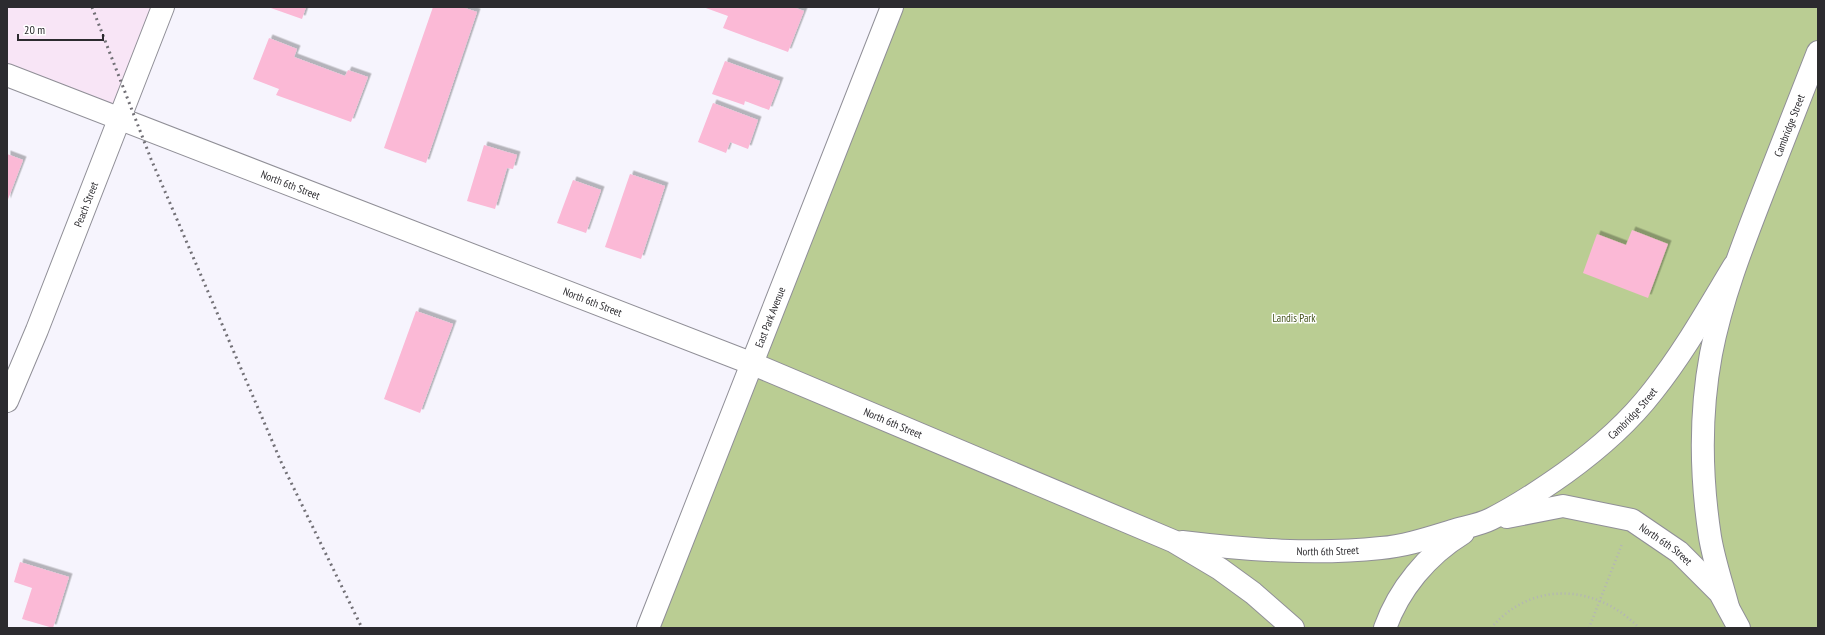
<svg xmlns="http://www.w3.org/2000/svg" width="1825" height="635" font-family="'PT Sans Narrow',sans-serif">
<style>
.industrial{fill:#f8e5f6}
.green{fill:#bacd93}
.building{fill:#fbb9d6;filter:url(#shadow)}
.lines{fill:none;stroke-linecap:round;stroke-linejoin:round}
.street-casing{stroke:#908f97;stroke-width:24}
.secondary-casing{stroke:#908f97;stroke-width:24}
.path{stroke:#b3b2b9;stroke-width:2.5;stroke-dasharray:1 3;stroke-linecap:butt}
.street{stroke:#fff;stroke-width:22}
.secondary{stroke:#fff;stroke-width:22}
.rail{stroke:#727076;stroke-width:3;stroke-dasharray:2 4;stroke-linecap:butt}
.labels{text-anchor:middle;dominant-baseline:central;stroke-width:3;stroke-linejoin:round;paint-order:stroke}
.street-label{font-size:11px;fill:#2c2b2f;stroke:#fff}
.park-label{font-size:11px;fill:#45541d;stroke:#fff}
</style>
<defs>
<filter id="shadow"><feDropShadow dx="3.5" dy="-3.5" stdDeviation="0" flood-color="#0004"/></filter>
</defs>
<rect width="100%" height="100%" fill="#f6f4fd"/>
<!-- industrial -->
<polygon class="industrial" points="7,7 167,7 118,121 7,75"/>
<!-- green -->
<polygon class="green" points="891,7 1818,7 1818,628 649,628"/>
<!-- building -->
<g class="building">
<polygon points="268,7 306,7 302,19"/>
<polygon points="433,7 462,7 477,12 426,163 384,148"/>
<polygon points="703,7 793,7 804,11 788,52 723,28 728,16"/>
<polygon points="269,38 297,49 294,57 345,76 348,70 368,77 351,122 276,95 279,89 253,79"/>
<polygon points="725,61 780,81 769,110 745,101 744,105 712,94"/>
<polygon points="713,103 758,120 748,149 730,142 726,153 698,142"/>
<polygon points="484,145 517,155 513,169 507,168 495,209 467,201"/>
<polygon points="7,154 23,160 7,202"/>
<polygon points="630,174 665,186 641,259 605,247"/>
<polygon points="573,180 601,190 586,233 557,223"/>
<polygon points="1632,230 1668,244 1648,298 1583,273 1597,234 1626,245"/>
<polygon points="416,311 453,324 420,413 384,399"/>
<polygon points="20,562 69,577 53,628 22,619 32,588 14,582"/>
</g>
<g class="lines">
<!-- street casing -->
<g class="street-casing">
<g id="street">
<path id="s1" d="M7,75L753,364L1173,541L1220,569L1253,593L1293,628"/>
<path id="s2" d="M7,401L37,330L163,7"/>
<path id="s3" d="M1507,517L1563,506L1632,520L1679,552L1720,593L1739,628"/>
<path id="s4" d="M1182,542C1248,550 1315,555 1381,548C1405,546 1429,538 1452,531C1465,527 1479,525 1491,519C1517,506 1541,490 1565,473C1597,450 1629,422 1653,391C1684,352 1708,309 1734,266"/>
<path id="s5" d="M1728,607C1722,584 1714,561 1710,537C1701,478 1700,413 1711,354C1722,297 1743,244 1764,190C1782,144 1800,98 1818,52"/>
<path d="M1385,628C1399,589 1427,555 1463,533"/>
</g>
</g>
<!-- secondary casing -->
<g class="secondary-casing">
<g id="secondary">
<path id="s6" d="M648,628L892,7"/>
</g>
</g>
<!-- path -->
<g class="path">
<path d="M1491,628C1532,580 1597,584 1639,628"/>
<polyline points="1589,628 1622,544"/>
</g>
<!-- street -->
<use href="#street" class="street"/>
<!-- secondary -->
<use href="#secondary" class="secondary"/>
<!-- rail -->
<polyline class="rail" points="92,7 151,159 282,464 362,628"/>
</g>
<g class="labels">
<!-- street labels -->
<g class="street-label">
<text stroke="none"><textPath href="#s5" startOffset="498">Cambridge Street</textPath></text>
<text stroke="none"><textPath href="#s1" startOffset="304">North 6th Street</textPath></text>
<text stroke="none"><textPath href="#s2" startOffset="212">Peach Street</textPath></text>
<text stroke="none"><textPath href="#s1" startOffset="628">North 6th Street</textPath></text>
<text stroke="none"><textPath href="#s6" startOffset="334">East Park Avenue</textPath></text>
<text stroke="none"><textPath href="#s4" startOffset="491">Cambridge Street</textPath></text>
<text stroke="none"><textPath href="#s1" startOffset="952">North 6th Street</textPath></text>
<text stroke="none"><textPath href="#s3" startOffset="169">North 6th Street</textPath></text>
<text stroke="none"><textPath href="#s4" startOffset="146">North 6th Street</textPath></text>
</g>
<!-- park labels -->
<g class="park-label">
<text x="1294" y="318">Landis Park</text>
</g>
</g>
<!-- border -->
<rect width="1825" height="635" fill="none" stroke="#2c2b2f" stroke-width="16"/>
<!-- scale -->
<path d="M18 34v6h85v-6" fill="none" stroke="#2c2b2f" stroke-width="2"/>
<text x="24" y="34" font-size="12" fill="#2c2b2f" stroke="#ffffff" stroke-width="3" paint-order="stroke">20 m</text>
</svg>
